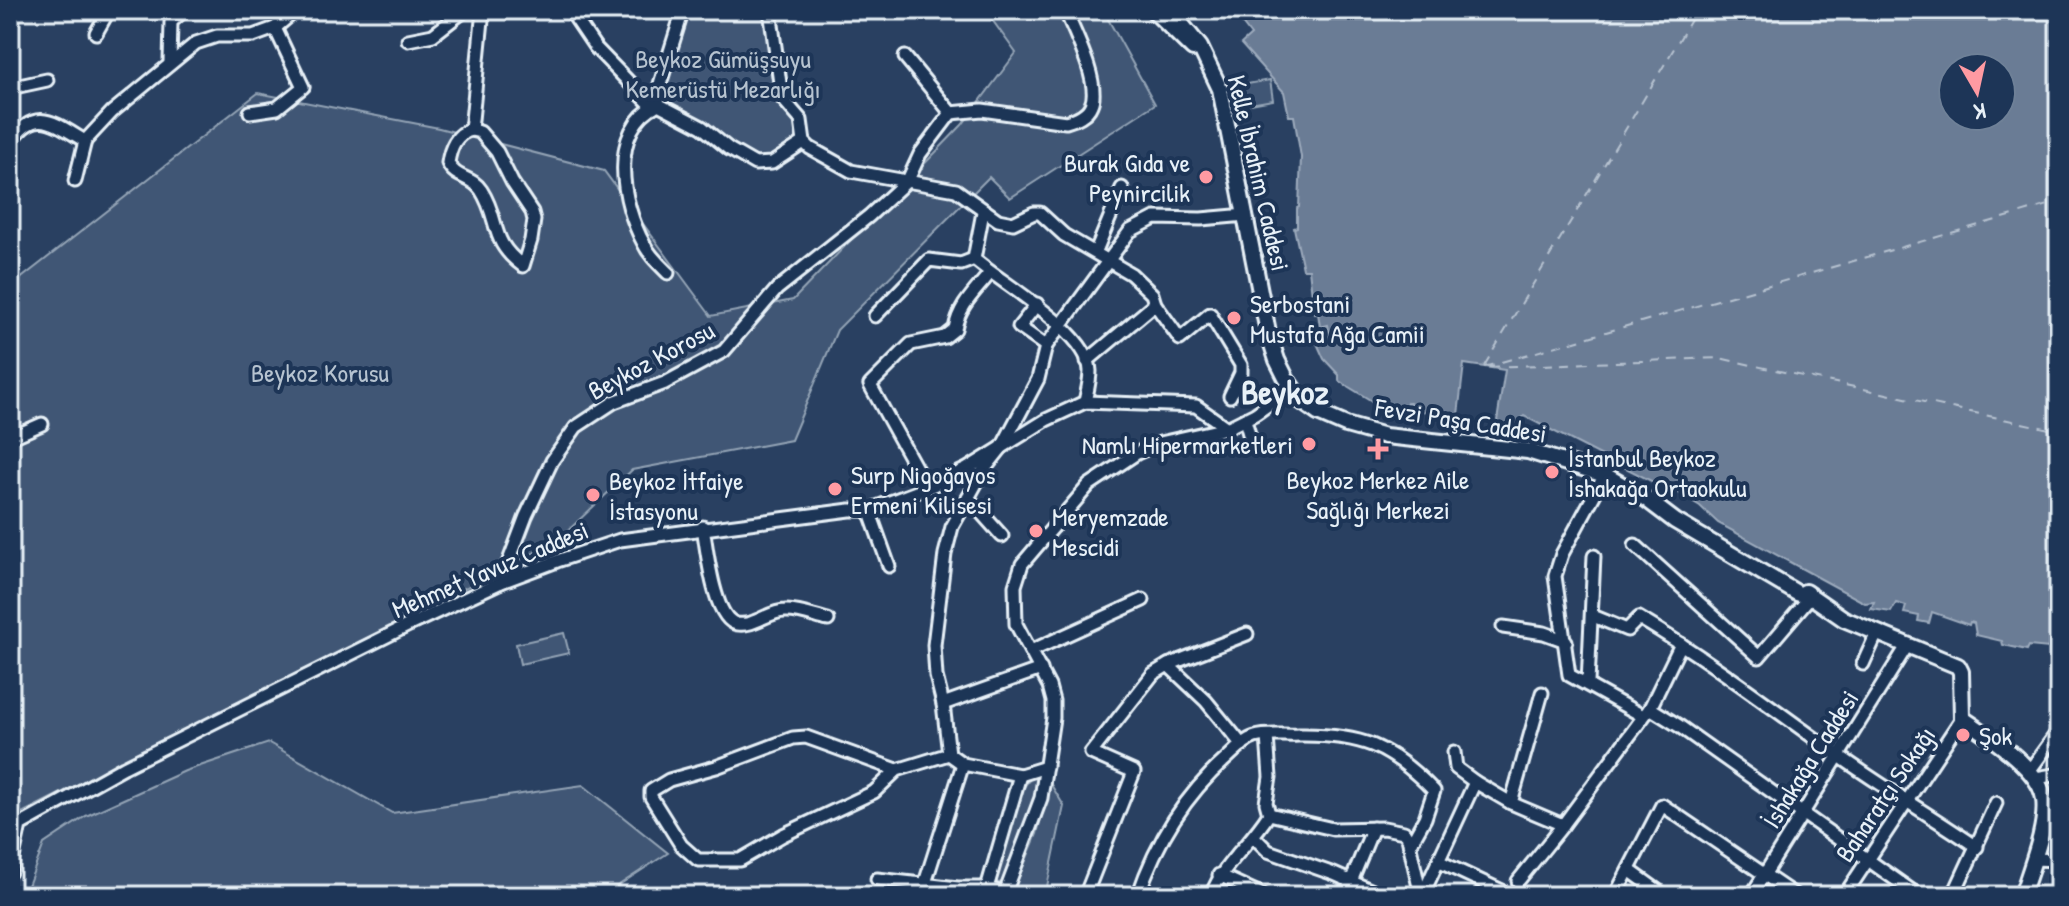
<svg xmlns="http://www.w3.org/2000/svg" width="2069" height="906" font-family="'Patrick Hand',sans-serif">
<style>
.green{fill:#415774;stroke:#94a4b6;stroke-width:2}
.water{fill:#6b7c95;stroke:#9dabbd;stroke-width:2;fill-rule:evenodd}
.lines{fill:none;stroke-linecap:round;stroke-linejoin:round}
.ferry{stroke:#b6c2d0;stroke-width:2;stroke-dasharray:10 8;stroke-linecap:butt}
.minor-casing{stroke:#e8f1f8;stroke-width:17}
.major-casing{stroke:#e8f1f8;stroke-width:20}
.minor{stroke:#1d3557;stroke-width:11}
.major{stroke:#1d3557;stroke-width:14}
.poi-dot{fill:#ff9aa2;stroke:#1d3557;stroke-width:3}
.labels{text-anchor:middle;dominant-baseline:central;stroke-width:8;stroke-linejoin:round;paint-order:stroke}
.park-label{font-size:26px;fill:#b6c3d0;stroke:#1d3557}
.poi-label{font-size:26px;fill:#e8f1f8;stroke:#1d3557;text-anchor:start}
.street-label{font-size:26px;fill:#e8f1f8;stroke:#1d3557}
.district-label{font-size:34px;font-weight:bold;fill:#e8f1f8;stroke:#1d3557}
</style>
<rect width="100%" height="100%" fill="#294061"/>
<filter id="ink" filterUnits="userSpaceOnUse"><feTurbulence type="fractalNoise" baseFrequency=".0125" numOctaves="2"/><feDisplacementMap in="SourceGraphic" scale="16" xChannelSelector="R" yChannelSelector="G"/><feConvolveMatrix kernelMatrix="1 2 1 2 8 2 1 2 1" color-interpolation-filters="sRGB"/></filter>
<g filter="url(#ink)">
<!-- green -->
<g class="green">
<polygon points="684,10 768,10 781,99 800,120 802,142 772,162 755,163 660,103"/>
<polygon points="985,10 1103,10 1155,104 1010,198 989,177 837,330 791,440 632,470 557,541 14,817 10,816 10,287 258,93 439,128 604,171 711,316 793,300 962,125 1016,53"/>
<polygon points="1270,80 1273,100 1239,106 1236,86"/>
<polygon points="564,633 569,653 520,664 516,644"/>
<polygon points="269,743 392,813 583,785 668,853 602,896 533,896 523,886 489,896 24,896 44,844 86,816 185,771"/>
<path d="M1038,772C1038,809 1018,848 1003,882L998,883L995,879C1003,846 1010,792 1038,772Z"/>
<polygon points="1050,783 1064,806 1045,896 1011,896 1037,834"/>
</g>
<!-- water -->
<path class="water" d="M1232,10H2059V649L2029,646L2027,650L2003,645L2002,641L1976,635L1974,623L1970,622L1969,625L1932,612L1929,623L1918,621L1919,616L1904,613L1906,606L1896,603L1891,612L1871,609L1874,602L1865,603L1718,523L1700,506L1667,486H1661L1524,416L1517,426L1501,425L1497,421L1505,370L1464,364L1458,415L1421,411L1419,421L1407,418L1410,403L1407,402L1403,416L1400,418L1339,381V375L1324,359L1315,339L1330,336L1328,325L1320,327L1318,313H1314L1309,269H1303L1294,228L1297,227V208L1299,207L1301,157L1294,116H1289L1284,92L1241,44L1251,35ZM1953,68H2001V116H1953Z"/>
<g class="lines">
<!-- ferry -->
<g class="ferry">
<polyline points="1484,366 1697,10"/>
<polyline points="1484,367 2059,202"/>
<polyline points="1489,367 1719,358 2059,431"/>
</g>
<!-- minor casing -->
<g class="minor-casing">
<g id="minor">
<polyline points="570,10 595,47 653,107"/>
<polyline points="770,10 782,98 801,120 804,142 810,148 851,171 956,190 998,220 1013,223 1034,213 1040,213 1064,235 1131,274 1152,294 1155,304 1180,339 1210,314 1241,365 1241,373 1230,396"/>
<polyline points="1127,10 1131,10"/>
<polyline points="96,33 109,10"/>
<polyline points="408,40 433,35 465,10"/>
<polyline points="905,57 951,113"/>
<polyline points="170,62 171,22 184,10"/>
<polyline points="10,88 47,80"/>
<path d="M658,104C607,130 622,204 644,244C649,255 659,264 668,273"/>
<polyline points="658,104 702,127 729,149 755,164 772,163 804,142"/>
<polyline points="658,104 660,84 683,10"/>
<polyline points="250,112 277,108 303,87 275,28"/>
<path d="M951,113L982,110L1066,122C1076,119 1087,115 1091,105C1101,84 1074,31 1065,10"/>
<path d="M471,130L480,132L497,152L512,182L532,212L534,220L531,240L523,266C488,240 501,221 481,190C472,176 455,179 448,163C450,149 456,133 471,130Z"/>
<polyline points="471,130 483,10"/>
<path d="M10,144C34,105 53,122 85,141L112,112L196,43L217,36H253L275,28L296,10"/>
<polyline points="75,181 85,141"/>
<path d="M983,212L974,259C1001,283 1089,332 1090,371C1090,381 1087,392 1085,402"/>
<polyline points="1096,251 1122,188"/>
<polyline points="1037,304 1019,327 1046,346"/>
<polyline points="875,316 929,260 961,264 974,259"/>
<polyline points="1087,361 1155,304"/>
<polyline points="1245,420 1251,441"/>
<polyline points="10,438 42,424"/>
<polyline points="1605,475 1562,554 1555,576 1569,675 1643,716"/>
<path d="M927,488L870,385L911,344L945,337L955,329C959,305 976,291 990,273"/>
<polyline points="968,498 1002,536"/>
<polyline points="869,510 889,566"/>
<path d="M703,527C707,549 713,619 737,624C754,627 769,611 785,611C798,610 815,617 828,620"/>
<polyline points="1635,545 1759,657 1810,597"/>
<polyline points="501,582 526,516 552,461 576,427 614,402 665,383 724,351 777,289 869,216 908,180 920,154 951,113"/>
<path d="M1593,616L1627,630L1639,618C1708,659 1771,707 1835,753C1881,786 1930,815 1977,847"/>
<polyline points="1503,627 1544,633 1566,641"/>
<polyline points="1031,651 1143,600"/>
<polyline points="1863,664 1877,633"/>
<polyline points="1168,665 1247,634"/>
<polyline points="1588,683 1594,556"/>
<polyline points="943,704 1041,669"/>
<polyline points="1650,708 1679,726 1919,896"/>
<polyline points="1267,736 1270,777 1266,803 1269,814"/>
<polyline points="1454,752 1456,768 1475,782"/>
<polyline points="949,754 943,704 936,676 934,645 945,554 952,527 983,471 1002,447 1038,379 1046,346 1130,231 1155,218 1201,219 1246,215"/>
<polyline points="949,754 963,764 1020,775 1046,767"/>
<polyline points="897,770 874,792 783,835 740,860 698,860 681,845 651,797 651,791 669,780 716,767 793,738 806,737 897,770 949,754"/>
<polyline points="2030,770 2059,730"/>
<polyline points="2036,778 2059,774"/>
<polyline points="1511,803 1542,693"/>
<polyline points="1254,837 1268,851 1334,874 1384,896"/>
<polyline points="2033,859 2059,860"/>
<polyline points="1440,862 1502,891"/>
<polyline points="1629,870 1665,896"/>
<polyline points="10,872 20,825 124,767 409,625 501,582 557,561 620,540 850,510 869,510 927,488 967,469 1046,420 1085,402 1196,406 1227,428"/>
<polyline points="1219,875 1265,896"/>
<polyline points="877,879 958,888 987,888 1005,894"/>
<polyline points="1518,881 1563,825 1650,708 1681,644"/>
<polyline points="925,883 963,764"/>
<polyline points="987,888 1020,775"/>
<polyline points="1004,896 1041,798 1053,718 1053,701 1049,686 1016,624 1015,586 1022,564 1089,485 1137,453 1160,443 1227,428 1255,414 1292,388"/>
<polyline points="1085,896 1134,772 1091,753 1153,674 1168,665 1206,701 1242,745"/>
<path d="M1138,896C1156,842 1183,797 1226,759C1234,752 1244,740 1255,737C1268,733 1285,736 1298,735C1360,734 1390,745 1434,791L1425,818L1410,845"/>
<path d="M1211,896C1224,861 1250,845 1269,814L1333,829L1384,828L1404,832L1408,838L1421,896"/>
<polyline points="1345,896 1373,828"/>
<polyline points="1422,896 1475,782 1511,803 1563,825"/>
<polyline points="1615,896 1662,805 1796,896"/>
<polyline points="1751,896 1907,646"/>
<polyline points="1844,896 1962,718"/>
<polyline points="1953,896 1996,803"/>
</g>
</g>
<!-- major casing -->
<g class="major-casing">
<g id="major">
<polyline points="1153,10 1193,49"/>
<polyline points="1170,10 1200,47 1220,89 1268,332 1277,360 1286,378 1301,401 1318,413 1346,425 1385,436 1528,451 1605,475 1646,499 1675,521 1797,593 1810,597"/>
<path d="M1805,592L1844,619L1958,666L1961,672L1962,718C1987,735 2040,768 2044,799C2048,827 2030,869 2022,896"/>
</g>
</g>
<!-- minor -->
<use href="#minor" class="minor"/>
<!-- major -->
<use href="#major" class="major"/>
</g>
</g>
<!-- markers -->
<g class="poi-dot">
<circle cx="1206" cy="177" r="8"/>
<circle cx="1234" cy="318" r="8"/>
<circle cx="1309" cy="444" r="8"/>
<path d="M1374 437h8v8h8v8h-8v8h-8v-8h-8v-8h8z"/>
<circle cx="1552" cy="472" r="8"/>
<circle cx="835" cy="489" r="8"/>
<circle cx="593" cy="495" r="8"/>
<circle cx="1036" cy="531" r="8"/>
<circle cx="1963" cy="735" r="8"/>
</g>
<g class="labels">
<!-- park labels -->
<g class="park-label">
<text x="723" y="58">Beykoz Gümüşsuyu<tspan x="723" dy="30">Kemerüstü Mezarlığı</tspan></text>
<text x="320" y="372">Beykoz Korusu</text>
</g>
<!-- poi labels -->
<g class="poi-label">
<text x="1190" y="162" text-anchor="end">Burak Gıda ve<tspan x="1190" dy="30">Peynircilik</tspan></text>
<text x="1250" y="303">Serbostani<tspan x="1250" dy="30">Mustafa Ağa Camii</tspan></text>
<text x="1293" y="444" text-anchor="end">Namlı Hipermarketleri</text>
<text x="1568" y="457">İstanbul Beykoz<tspan x="1568" dy="30">İshakağa Ortaokulu</tspan></text>
<text x="851" y="474">Surp Nigoğayos<tspan x="851" dy="30">Ermeni Kilisesi</tspan></text>
<text x="1378" y="479" text-anchor="middle">Beykoz Merkez Aile<tspan x="1378" dy="30">Sağlığı Merkezi</tspan></text>
<text x="609" y="480">Beykoz İtfaiye<tspan x="609" dy="30">İstasyonu</tspan></text>
<text x="1052" y="516">Meryemzade<tspan x="1052" dy="30">Mescidi</tspan></text>
<text x="1979" y="735">Şok</text>
</g>
<!-- street labels -->
<g class="street-label">
<text transform="translate(1259 173) rotate(77)">Kelle İbrahim Caddesi</text>
<text transform="translate(651 360) rotate(-28)">Beykoz Korosu</text>
<text transform="translate(1461 420) rotate(9)">Fevzi Paşa Caddesi</text>
<text transform="translate(490 569) rotate(-23)">Mehmet Yavuz Caddesi</text>
<text transform="translate(1810 759) rotate(-58)">İshakağa Caddesi</text>
<text transform="translate(1885 794) rotate(-56)">Baharatçı Sokağı</text>
</g>
<!-- district labels -->
<g class="district-label">
<text x="1285" y="392">Beykoz</text>
</g>
</g>
<!-- margin -->
<rect width="2069" height="906" fill="none" stroke="#1d3557" stroke-width="40"/>
<rect x="20" y="20" width="2029" height="866" fill="none" stroke="#e8f1f8" stroke-width="3" filter="url(#ink)"/>
<!-- north arrow -->
<g transform="translate(1977 92) rotate(171)"><circle r="38" fill="#1d3557" stroke="#6e8097" stroke-width="2"/>
<path d="M0-6L14 30L0 20L-14 30Z" fill="#ff9aa2"/>
<text y="-12" font-size="22" font-weight="bold" text-anchor="middle" fill="#e8f1f8">K</text>
</g>
</svg>
